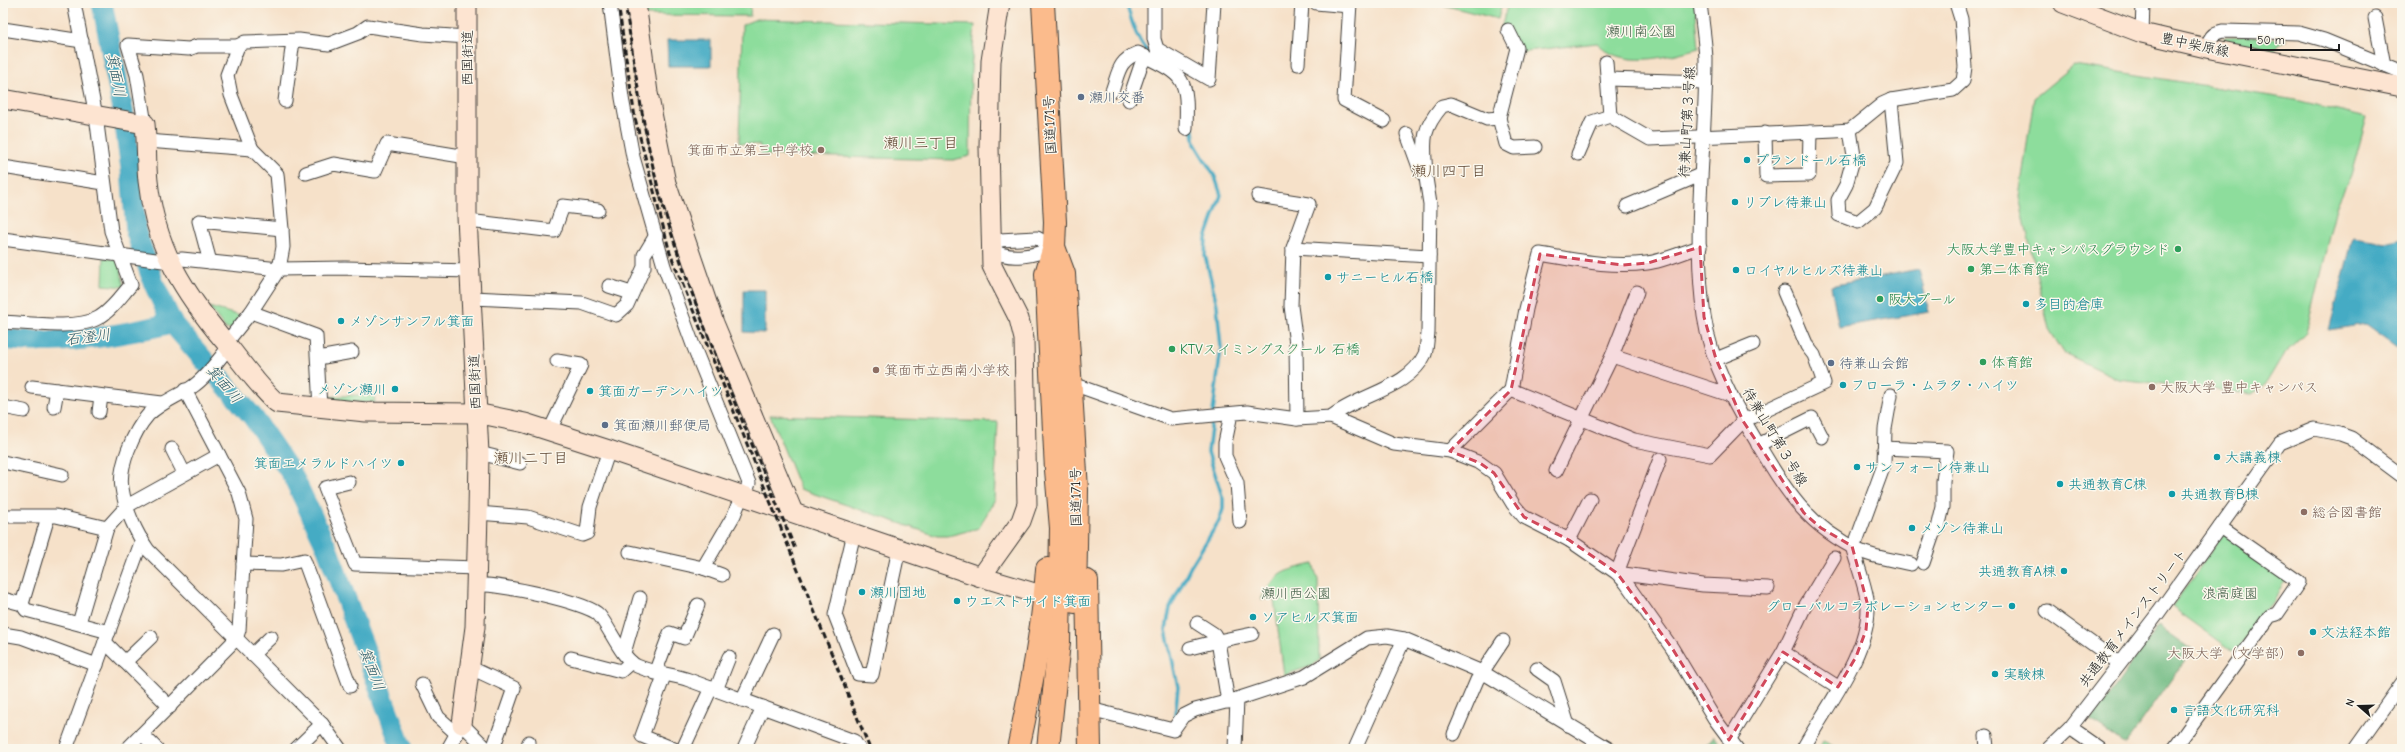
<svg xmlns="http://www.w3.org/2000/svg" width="2405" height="752" font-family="'Comic Neue','Klee One',sans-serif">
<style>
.green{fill:#8ddd9c;stroke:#547c5c}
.forest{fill:#72bc84;stroke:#476c50}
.water{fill:#44abc4;stroke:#306470}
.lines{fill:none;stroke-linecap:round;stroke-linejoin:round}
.stream{stroke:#44abc4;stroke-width:3.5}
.river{stroke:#44abc4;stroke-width:21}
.street-casing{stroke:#3d3a36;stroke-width:15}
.secondary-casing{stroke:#3d3a36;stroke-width:21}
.highway-casing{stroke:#3d3a36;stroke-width:24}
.street{stroke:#fff;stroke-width:13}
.secondary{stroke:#fde4d1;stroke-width:19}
.highway{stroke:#fbbb8c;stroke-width:22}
.rail{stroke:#1c1c1c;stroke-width:3;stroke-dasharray:6 3;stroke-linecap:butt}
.marked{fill:#d1495b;fill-opacity:0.2;stroke:#d1495b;stroke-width:3;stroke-dasharray:8 5;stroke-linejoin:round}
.service-dot{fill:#5c6f8a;stroke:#fbf7ec;stroke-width:1.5}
.education-dot{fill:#8d6e63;stroke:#fbf7ec;stroke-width:1.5}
.culture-dot{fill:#0f9aa8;stroke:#fbf7ec;stroke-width:1.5}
.leisure-dot{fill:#2e9e5b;stroke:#fbf7ec;stroke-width:1.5}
.labels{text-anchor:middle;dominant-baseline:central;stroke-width:3;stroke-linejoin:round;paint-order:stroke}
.park-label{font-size:14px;fill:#446049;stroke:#fbf7ec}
.street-label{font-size:14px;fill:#1c1c1c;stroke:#fbf7ec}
.service-label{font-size:14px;fill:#4e5e75;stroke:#fbf7ec;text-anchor:start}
.education-label{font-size:14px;fill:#785e54;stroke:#fbf7ec;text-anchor:start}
.culture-label{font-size:14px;fill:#0d838f;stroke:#fbf7ec;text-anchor:start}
.leisure-label{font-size:14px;fill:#27864d;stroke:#fbf7ec;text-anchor:start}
.water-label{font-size:15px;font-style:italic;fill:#2e5c68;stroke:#fbf7ec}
.neighbourhood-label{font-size:15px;fill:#604834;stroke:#fbf7ec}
</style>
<rect width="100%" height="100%" fill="#fbf7ec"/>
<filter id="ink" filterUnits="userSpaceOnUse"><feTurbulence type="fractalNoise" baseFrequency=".025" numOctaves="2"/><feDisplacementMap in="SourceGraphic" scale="8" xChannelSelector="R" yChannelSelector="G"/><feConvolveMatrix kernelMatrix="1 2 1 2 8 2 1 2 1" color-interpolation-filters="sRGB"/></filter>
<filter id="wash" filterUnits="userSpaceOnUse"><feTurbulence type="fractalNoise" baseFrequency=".012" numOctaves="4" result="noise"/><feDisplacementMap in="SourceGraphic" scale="16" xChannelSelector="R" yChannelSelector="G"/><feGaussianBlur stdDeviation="0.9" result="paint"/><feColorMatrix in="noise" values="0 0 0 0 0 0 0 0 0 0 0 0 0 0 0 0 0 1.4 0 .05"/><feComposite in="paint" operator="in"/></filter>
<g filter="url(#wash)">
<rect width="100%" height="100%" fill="#f6e1c9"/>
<!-- green -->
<g class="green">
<polygon points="645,3 751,3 750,16 646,15"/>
<polygon points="1435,3 1502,3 1498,19"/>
<path d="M1508,3H1695L1699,48C1672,55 1639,66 1612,54C1607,52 1602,47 1597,43L1508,53L1501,29Z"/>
<polygon points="756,19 975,25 971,70 970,156 953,160 761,155 760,145 739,143 742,25"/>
<polygon points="2249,36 2288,41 2279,44 2273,51 2225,41 2224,37"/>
<polygon points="2074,65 2296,100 2367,117 2351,175 2336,207 2306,333 2283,355 2265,385 2252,394 2119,379 2064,353 2049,329 2019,197 2034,98"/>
<polygon points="104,257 119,261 124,287 103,285"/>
<polygon points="209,307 241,316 232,329 226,329"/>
<polygon points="374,394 375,403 323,401 323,397"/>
<polygon points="770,415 998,422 994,501 979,528 948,536 937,536 800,489"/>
<polygon points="2224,533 2288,578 2236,653 2172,607"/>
<path d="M1313,564L1318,580L1319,660L1312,666L1284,675L1274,599H1261C1277,572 1283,571 1313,564Z"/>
<polygon points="1823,741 1839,749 1819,749"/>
</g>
<!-- forest -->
<g class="forest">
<polygon points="2158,626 2192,650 2125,745 2091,721"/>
<polygon points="1714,736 1725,749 1702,749"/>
</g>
<!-- water -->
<g class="water">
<polygon points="667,40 711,40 711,66 668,66"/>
<polygon points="2353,238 2387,243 2402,239 2402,350 2366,324 2329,330"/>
<polygon points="1919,269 1929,312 1839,327 1831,286"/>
<polygon points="744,290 765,290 765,333 744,332"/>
</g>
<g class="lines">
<!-- stream -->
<g class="stream">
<path d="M1126,3C1130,15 1138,46 1149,52"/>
<polyline points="1175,717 1178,687 1166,630 1168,618 1170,608 1191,566 1219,521 1223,509 1223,499 1208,452 1221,348 1217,305 1205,255 1206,238 1221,195 1215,177 1195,144 1192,125"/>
<polyline points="473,745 477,749"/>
</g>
<!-- river -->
<g class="river">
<polyline points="102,3 123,111 131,169 136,232 154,284 172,323 253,417 293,476 327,548 402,749"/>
<path d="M3,339C60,346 117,336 172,323"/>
</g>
</g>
</g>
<g filter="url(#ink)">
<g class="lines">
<!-- street casing -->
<g class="street-casing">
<g id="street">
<polyline points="610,3 622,98 633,157 664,266 693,345 749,483 745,496"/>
<polyline points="1154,3 1154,39 1157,49 1209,79 1214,3"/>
<polyline points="1316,3 1349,6"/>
<polyline points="1350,3 1344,100 1384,121"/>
<path d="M1700,3C1702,21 1705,40 1706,59C1706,144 1692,231 1704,316C1711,364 1736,408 1761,449C1788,495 1810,527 1860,551C1875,558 1895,560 1911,564"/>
<polyline points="2375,18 2384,65"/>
<polyline points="3,29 82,41"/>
<polyline points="2142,33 2143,3"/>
<polyline points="238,46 245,42 299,40 329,44 358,33 368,26 423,34 467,37"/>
<path d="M2206,48C2210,38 2212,33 2223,31L2299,33L2324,40L2402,72"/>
<polyline points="1606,62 1610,116 1650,139 1835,131 1850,130 1882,104 1891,100 1953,90 1963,81 1965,67 1961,19 1956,3"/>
<polyline points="1298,64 1302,3"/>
<polyline points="1608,79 1705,82"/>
<path d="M1112,91C1119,72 1118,61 1138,53C1185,76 1188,76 1186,129"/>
<polyline points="1129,100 1141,65 1146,57"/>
<polyline points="285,101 293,41"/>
<polyline points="1499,118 1506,144 1514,148 1535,147"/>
<polyline points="145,124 137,75 128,45 189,49 197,46 238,46 227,75 231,95 252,149 277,174 282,229 283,247 279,269 251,312 226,343"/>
<polyline points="1850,130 1854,156 1846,185 1838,200 1839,215 1858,222 1875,208 1897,163 1891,100"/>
<polyline points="1765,133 1766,176 1809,175 1810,132"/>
<polyline points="147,141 252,149"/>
<polyline points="1578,154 1592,122 1610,116"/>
<polyline points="3,167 104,183"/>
<polyline points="306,173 334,164 375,171 387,144 467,157"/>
<path d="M1426,174C1424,142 1420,132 1442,106L1451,104L1487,119L1499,118L1517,48L1508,30"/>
<polyline points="1258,196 1309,204 1293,248 1291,306 1296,344 1297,419"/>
<polyline points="1627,206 1700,175"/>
<polyline points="468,221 554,231 563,206 598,210"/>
<path d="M1037,238L1054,247C1035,256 1010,261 992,250L999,240Z"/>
<polyline points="3,239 163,261 182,259 279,269 345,268 471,271"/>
<polyline points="1293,248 1429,256"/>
<polyline points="210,262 199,221 282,229"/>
<polyline points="609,286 631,293"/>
<polyline points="473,298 582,303 616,315 627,305 644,267 644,255 656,235"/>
<polyline points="251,312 316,336 320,408"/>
<path d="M3,322C28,323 76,330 98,318C111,311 121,296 131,285L111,231L96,116L74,3"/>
<path d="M229,347C218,360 206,378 192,387C177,397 161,402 148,415C134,431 118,467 122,488C125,509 136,533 148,550L322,724L340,749"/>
<polyline points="1612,356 1730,395"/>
<polyline points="318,358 352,352"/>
<polyline points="1716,359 1753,344"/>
<polyline points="32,387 162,403"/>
<polyline points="1071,387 1081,387 1171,419 1247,412 1297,419 1331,417 1394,444 1450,451 1480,463 1494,473 1513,504 1524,517 1569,540 1617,573 1626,583 1672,648 1714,718 1737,749"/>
<polyline points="1511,390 1634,440 1710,455 1743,421 1824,383 1814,355 1807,346 1784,292"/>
<polyline points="3,407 24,411"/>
<polyline points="54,407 57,390"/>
<polyline points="99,412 101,396"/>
<polyline points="1231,414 1225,443 1225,456 1237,483 1240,522"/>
<path d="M1331,417C1359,394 1409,389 1425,354C1427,348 1427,339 1428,333L1430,204L1426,178L1419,167L1407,134"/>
<polyline points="550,430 581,365 557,361"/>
<polyline points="1758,445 1812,418 1822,437"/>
<polyline points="1884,448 1947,451 1943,481 1943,507 1938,528 1933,534 1923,563"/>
<polyline points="172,449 184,473"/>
<path d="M1450,451L1511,390L1526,309L1540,254C1576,260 1611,268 1647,263C1664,261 1683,252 1700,247"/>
<polyline points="479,453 520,463"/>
<polyline points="1660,459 1617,573 1703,585 1768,588"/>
<polyline points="3,462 62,475"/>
<polyline points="1556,471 1612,356 1637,292"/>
<polyline points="349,482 325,488 355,564 477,568"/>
<polyline points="478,513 528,517 582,535 587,533 590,507 609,450"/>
<polyline points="3,516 56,516 107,528"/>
<polyline points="854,533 835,615 858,674 872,675 899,549"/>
<polyline points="1569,540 1590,499"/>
<polyline points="1852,546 1857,539 1884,465 1885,429 1891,395"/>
<polyline points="630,552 703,568 734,515 742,495"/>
<polyline points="243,564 281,565 304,560 350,686"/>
<polyline points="703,568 722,575"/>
<path d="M477,585C496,583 588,602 599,615C610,628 622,659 637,666C655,674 672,674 689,680C744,700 799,721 854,741L859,749"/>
<polyline points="3,599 22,604 26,610 109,632"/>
<polyline points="22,604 48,517"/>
<polyline points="2047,611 2119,663"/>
<polyline points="79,623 107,528 127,506 219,455"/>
<polyline points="3,634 21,637 97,665"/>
<polyline points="105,642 170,707"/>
<polyline points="1190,648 1218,641 1214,634 1197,623"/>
<polyline points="1783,652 1838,687"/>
<polyline points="624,653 640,598"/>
<polyline points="252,655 271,637"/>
<polyline points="571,658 621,671 631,662"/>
<polyline points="125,662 151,637"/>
<polyline points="471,668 514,688 493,749"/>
<polyline points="1537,669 1554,681 1568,725"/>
<polyline points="655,673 670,633 684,638 698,605"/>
<polyline points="664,676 642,736 674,749"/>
<polyline points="422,684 438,717 457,734"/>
<polyline points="716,690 729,657"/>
<polyline points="742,700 773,634"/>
<polyline points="1228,702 1218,641 1252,634"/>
<polyline points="1090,709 1173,730 1183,716 1195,710 1237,699 1304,677 1367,638 1387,636 1404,639 1482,672 1609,749"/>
<polyline points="2070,728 2100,749"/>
<polyline points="142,734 157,749"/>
<polyline points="1454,734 1477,680 1503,641"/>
<polyline points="1986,736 1987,749"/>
<polyline points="1729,740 1783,652 1804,608 1834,558"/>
<polyline points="66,749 142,540"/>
<polyline points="127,749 236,639 239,630 246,519 239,493 185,390"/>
<polyline points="296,749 322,724"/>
<polyline points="448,749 462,724 487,749"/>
<polyline points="527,749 529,742"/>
<polyline points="683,749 711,688"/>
<polyline points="744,749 763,707"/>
<polyline points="1235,749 1237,699"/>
<polyline points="1355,749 1404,639"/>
<path d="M1803,749C1825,708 1869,654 1868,607C1868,592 1856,562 1852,546"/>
<polyline points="2048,749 2070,728 2159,612 2280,443 2314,429 2340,434 2351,438 2402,476"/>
<polyline points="2174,749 2270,616 2277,614 2299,582 2220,527"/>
<polyline points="2355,749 2402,683"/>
</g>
</g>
<!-- secondary casing -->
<g class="secondary-casing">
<g id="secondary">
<polyline points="636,3 648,93 666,183 714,323 793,512"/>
<polyline points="2063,3 2142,33 2206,48 2402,87"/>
<path d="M3,99L145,124C147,143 146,162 148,181C155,248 184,293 226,343C242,363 258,386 277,403L366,412L476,413L525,423L609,450L981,577L1045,596"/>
<polyline points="981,577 1021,521 1027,504 1024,339 1019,319 992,266 989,147 991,61 1000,3"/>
<polyline points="462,724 475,627 478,513 479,453 467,217 467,3"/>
</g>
</g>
<!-- highway casing -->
<g class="highway-casing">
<g id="highway">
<polyline points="1043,3 1055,222 1054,247 1046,274 1056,470 1061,528 1059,642 1048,749"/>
<polyline points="1054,247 1064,274 1077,490 1075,602"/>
<polyline points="1087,581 1090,749"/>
<path d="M1018,749C1031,690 1043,629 1047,569"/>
</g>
</g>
<!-- street -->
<use href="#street" class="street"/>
<!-- secondary -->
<use href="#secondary" class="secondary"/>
<!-- highway -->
<use href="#highway" class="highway"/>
<!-- rail -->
<g class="rail">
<polyline points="618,3 635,118 670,253 870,749"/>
<path d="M625,3C636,75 645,147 666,216C701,330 751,439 795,549"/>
</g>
</g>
</g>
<!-- marked area -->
<path class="marked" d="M1700,247L1704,317L1716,359L1743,421L1804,513L1821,528L1852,546L1868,606L1866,630L1856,657L1838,687L1783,652L1729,740L1672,648L1617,573L1569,540L1524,517L1494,473L1480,463L1450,451L1511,390L1540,254L1622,265L1648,263Z"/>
<!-- markers -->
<g class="service-dot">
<circle cx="1081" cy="97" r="4"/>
<circle cx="1831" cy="363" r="4"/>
<circle cx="605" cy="425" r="4"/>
</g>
<g class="education-dot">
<circle cx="821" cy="150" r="4"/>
<circle cx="876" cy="370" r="4"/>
<circle cx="2152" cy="387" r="4"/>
<circle cx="2304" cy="512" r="4"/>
<circle cx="2301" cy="653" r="4"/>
</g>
<g class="culture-dot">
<circle cx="1747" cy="160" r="4"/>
<circle cx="1735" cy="202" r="4"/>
<circle cx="1736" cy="270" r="4"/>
<circle cx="1328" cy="277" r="4"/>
<circle cx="2026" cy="304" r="4"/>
<circle cx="341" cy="321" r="4"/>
<circle cx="1843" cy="385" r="4"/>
<circle cx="395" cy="389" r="4"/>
<circle cx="590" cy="391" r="4"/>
<circle cx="2217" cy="457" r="4"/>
<circle cx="401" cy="463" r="4"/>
<circle cx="1857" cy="467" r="4"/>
<circle cx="2060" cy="484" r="4"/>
<circle cx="2172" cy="494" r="4"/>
<circle cx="1912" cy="528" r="4"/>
<circle cx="2064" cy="571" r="4"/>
<circle cx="862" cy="592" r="4"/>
<circle cx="957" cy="601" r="4"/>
<circle cx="2012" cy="606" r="4"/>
<circle cx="1253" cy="617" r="4"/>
<circle cx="2313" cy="632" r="4"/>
<circle cx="1995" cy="674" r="4"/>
<circle cx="2174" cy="710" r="4"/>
</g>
<g class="leisure-dot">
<circle cx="2178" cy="249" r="4"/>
<circle cx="1971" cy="269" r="4"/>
<circle cx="1880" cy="299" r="4"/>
<circle cx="1172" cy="349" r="4"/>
<circle cx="1983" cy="362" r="4"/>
</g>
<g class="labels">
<!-- park labels -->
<g class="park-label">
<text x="1641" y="31">瀬川南公園</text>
<text x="1296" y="593">瀬川西公園</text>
<text x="2230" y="593">浪高庭園</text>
</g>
<!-- street labels -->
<g class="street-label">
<text transform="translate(2195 45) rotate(12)">豊中柴原線</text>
<text transform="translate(467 58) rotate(-90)">西国街道</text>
<text transform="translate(1687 122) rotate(-87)">待兼山町第３号線</text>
<text transform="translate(1050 125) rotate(-93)">国道171号</text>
<text transform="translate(475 382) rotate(-92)">西国街道</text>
<text transform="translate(1775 437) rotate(59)">待兼山町第３号線</text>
<text transform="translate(1076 497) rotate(-91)">国道171号</text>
<text transform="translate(2133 618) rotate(-53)">共通教育メインストリート</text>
</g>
<!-- service labels -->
<g class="service-label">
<text x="1089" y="97">瀬川交番</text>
<text x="1839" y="363">待兼山会館</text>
<text x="613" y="425">箕面瀬川郵便局</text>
</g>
<!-- education labels -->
<g class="education-label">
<text x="813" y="150" text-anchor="end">箕面市立第三中学校</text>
<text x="884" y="370">箕面市立西南小学校</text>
<text x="2160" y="387">大阪大学 豊中キャンパス</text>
<text x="2312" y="512">総合図書館</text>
<text x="2293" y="653" text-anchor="end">大阪大学（文学部）</text>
</g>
<!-- culture labels -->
<g class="culture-label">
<text x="1755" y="160">プランドール石橋</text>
<text x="1743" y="202">リブレ待兼山</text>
<text x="1744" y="270">ロイヤルヒルズ待兼山</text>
<text x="1336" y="277">サニーヒル石橋</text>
<text x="2034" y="304">多目的倉庫</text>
<text x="349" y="321">メゾンサンフル箕面</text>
<text x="1851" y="385">フローラ・ムラタ・ハイツ</text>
<text x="387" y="389" text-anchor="end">メゾン瀬川</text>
<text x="598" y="391">箕面ガーデンハイツ</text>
<text x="2225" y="457">大講義棟</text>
<text x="393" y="463" text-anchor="end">箕面エメラルドハイツ</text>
<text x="1865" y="467">サンフォーレ待兼山</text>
<text x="2068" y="484">共通教育C棟</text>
<text x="2180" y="494">共通教育B棟</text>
<text x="1920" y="528">メゾン待兼山</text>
<text x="2056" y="571" text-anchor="end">共通教育A棟</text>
<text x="870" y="592">瀬川団地</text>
<text x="965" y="601">ウエストサイド箕面</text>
<text x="2004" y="606" text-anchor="end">グローバルコラボレーションセンター</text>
<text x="1261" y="617">ソアヒルズ箕面</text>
<text x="2321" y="632">文法経本館</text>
<text x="2003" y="674">実験棟</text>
<text x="2182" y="710">言語文化研究科</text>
</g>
<!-- leisure labels -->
<g class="leisure-label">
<text x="2170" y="249" text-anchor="end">大阪大学豊中キャンパスグラウンド</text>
<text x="1979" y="269">第二体育館</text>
<text x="1888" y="299">阪大プール</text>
<text x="1180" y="349">KTVスイミングスクール 石橋</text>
<text x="1991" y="362">体育館</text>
</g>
<!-- water labels -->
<g class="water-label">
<text transform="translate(116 75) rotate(79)">箕面川</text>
<text transform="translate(88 337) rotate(-7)">石澄川</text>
<text transform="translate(224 384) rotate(49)">箕面川</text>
<text transform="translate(372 669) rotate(69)">箕面川</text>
</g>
<!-- neighbourhood labels -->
<g class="neighbourhood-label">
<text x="921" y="143">瀬川三丁目</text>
<text x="1449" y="171">瀬川四丁目</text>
<text x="531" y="458">瀬川二丁目</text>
</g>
</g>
<!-- margin -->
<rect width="2405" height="752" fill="none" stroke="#fbf7ec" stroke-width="16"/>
<!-- north arrow -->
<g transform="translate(2359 706) rotate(290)" stroke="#fbf7ec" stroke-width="3" paint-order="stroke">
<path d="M0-3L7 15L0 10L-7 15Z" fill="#1c1c1c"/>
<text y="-6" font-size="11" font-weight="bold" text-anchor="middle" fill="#1c1c1c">N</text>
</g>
<!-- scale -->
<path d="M2251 44v6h88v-6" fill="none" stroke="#1c1c1c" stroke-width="2"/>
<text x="2257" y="44" font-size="12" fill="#1c1c1c" stroke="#fbf7ec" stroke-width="3" paint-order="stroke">50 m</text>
</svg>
